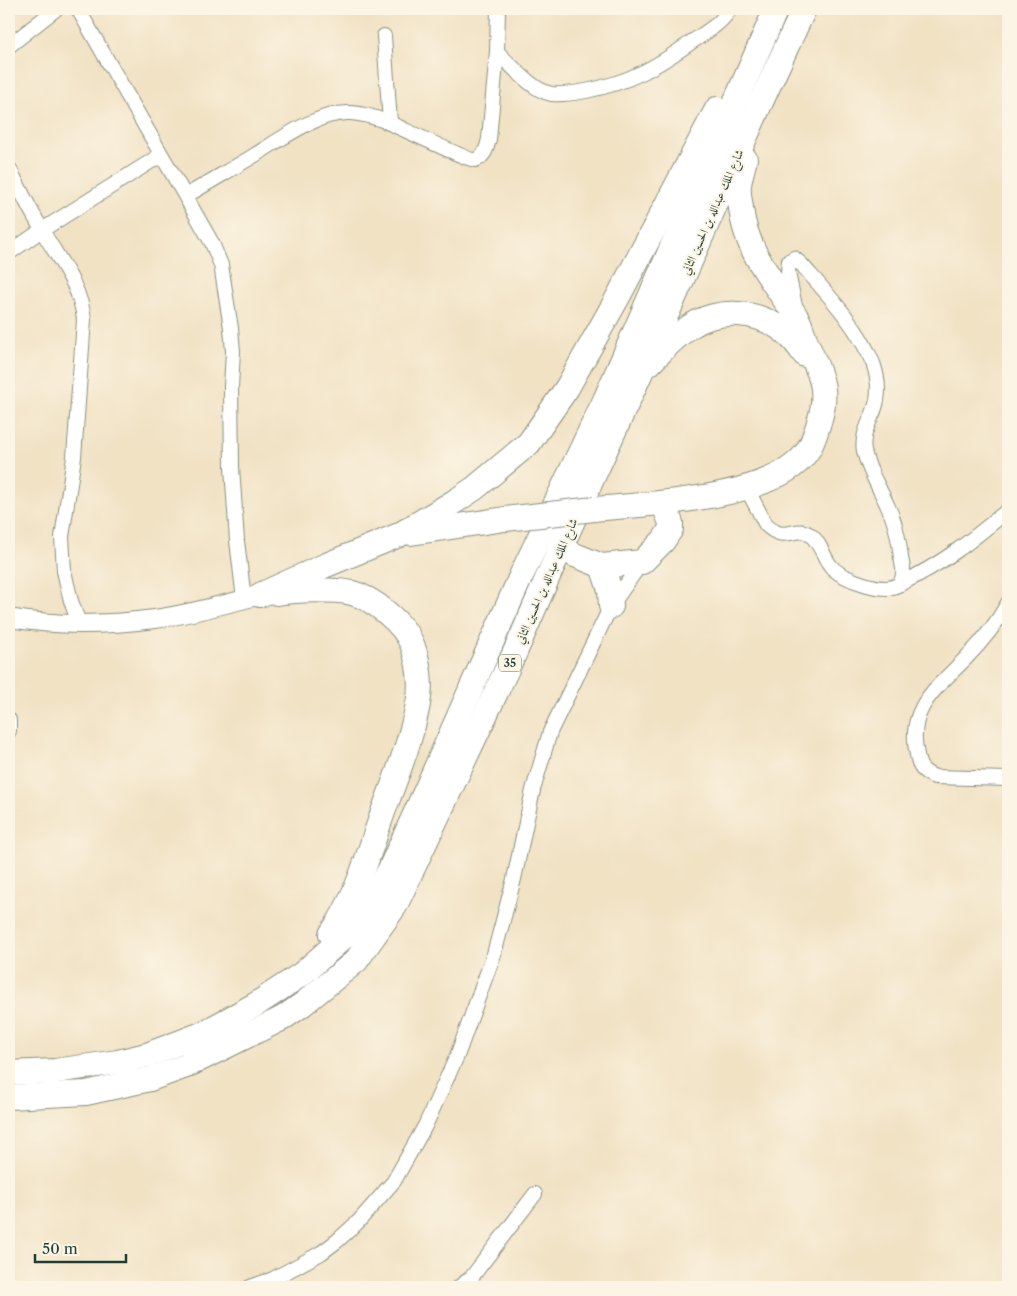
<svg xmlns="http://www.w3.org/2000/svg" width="1017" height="1296" font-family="'Libre Caslon Text',Amiri,serif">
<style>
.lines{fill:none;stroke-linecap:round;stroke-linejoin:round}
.minor-casing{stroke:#88907c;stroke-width:16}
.tertiary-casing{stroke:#88907c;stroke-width:20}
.trunk-casing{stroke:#88907c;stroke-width:26}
.minor{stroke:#fff;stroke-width:14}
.tertiary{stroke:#fff;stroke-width:18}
.trunk{stroke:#fff;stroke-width:24}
.trunk-bridge-casing{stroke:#88907c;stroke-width:26;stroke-linecap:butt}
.trunk-bridge{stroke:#fff;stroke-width:24}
.labels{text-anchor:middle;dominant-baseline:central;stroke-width:4;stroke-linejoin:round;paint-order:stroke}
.shield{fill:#fcf5e5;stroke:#617469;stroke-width:1}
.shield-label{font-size:11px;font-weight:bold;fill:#1f3d34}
.street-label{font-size:12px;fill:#1f3d34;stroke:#fcf5e5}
</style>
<rect width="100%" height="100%" fill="#fcf5e5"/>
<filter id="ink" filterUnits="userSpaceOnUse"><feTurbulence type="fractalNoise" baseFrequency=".02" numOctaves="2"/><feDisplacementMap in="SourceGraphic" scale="10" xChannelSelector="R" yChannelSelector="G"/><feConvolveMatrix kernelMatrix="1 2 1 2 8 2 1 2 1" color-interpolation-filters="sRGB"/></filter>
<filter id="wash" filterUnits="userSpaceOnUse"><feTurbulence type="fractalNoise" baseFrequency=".0096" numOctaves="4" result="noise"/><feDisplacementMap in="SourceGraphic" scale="20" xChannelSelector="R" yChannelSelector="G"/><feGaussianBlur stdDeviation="1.12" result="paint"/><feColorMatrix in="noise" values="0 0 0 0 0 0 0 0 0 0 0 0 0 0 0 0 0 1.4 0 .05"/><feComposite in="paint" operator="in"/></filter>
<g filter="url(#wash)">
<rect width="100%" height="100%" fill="#f1e2c4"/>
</g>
<g filter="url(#ink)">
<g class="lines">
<!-- minor casing -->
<g class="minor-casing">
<g id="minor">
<polyline points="78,9 196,215 212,243 221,265 231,328 233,351 231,387 232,467 237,541 244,599"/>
<polyline points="384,36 390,123"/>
<polyline points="9,46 56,9"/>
<path d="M497,52C511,65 533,91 552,94C563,95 575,93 586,91C631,82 656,67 693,41C706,32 722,23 730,9"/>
<path d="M9,168C20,189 30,210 42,230C58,259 81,286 84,320L74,457L62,537L64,571L71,601L79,623"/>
<path d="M186,196C209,182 232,169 255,155C281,139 319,111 351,113C362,114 374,117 385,121C397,126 470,161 475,160C485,157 487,147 489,139L497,52L498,9"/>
<polyline points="9,253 42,230 161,155"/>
<path d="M746,487L766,525C786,544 794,525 809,534C819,540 823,556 830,565C838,577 871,588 886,588C891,588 896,586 900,584C905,575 903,567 901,558C899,540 896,523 888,507C880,488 868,471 864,451C861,435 870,422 875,408C880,393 878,377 873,363C857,325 829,296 802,265L794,258L789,261L788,273L795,306"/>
<path d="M900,584C944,563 972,540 1008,510"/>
<path d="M1008,603C997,623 982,642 966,658C937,688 906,708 917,755C919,768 923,772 935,777L1008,779"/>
<polyline points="9,720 9,731"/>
<polyline points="9,1286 12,1287"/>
<polyline points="250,1287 273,1279 321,1253 337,1241 358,1222 394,1181 425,1126 457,1056 494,954 514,879 533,790 550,732 611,606 642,562"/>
<polyline points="459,1287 471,1278 535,1194"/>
</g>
</g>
<!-- tertiary casing -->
<g class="tertiary-casing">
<path id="tertiary" d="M9,618C55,626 108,625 155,619C190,614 226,604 260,595"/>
</g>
<!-- trunk casing -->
<g class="trunk-casing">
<g id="trunk">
<path d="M650,363C663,350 675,336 691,326C719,308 758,310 785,332C793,338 799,347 805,355"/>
<path d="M594,509C648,504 773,499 806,453C813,444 816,432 819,422C830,388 819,373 806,342C803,334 801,325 797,318C774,281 746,253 741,208C740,200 738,192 739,185C740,177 743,167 745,159"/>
<polyline points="411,533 505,519"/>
<polyline points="560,549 602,566 642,562 663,541 671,529 671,523 663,503"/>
<polyline points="602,566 610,590 611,606"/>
<path d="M277,593C297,590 332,589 352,593C373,598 404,624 412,644C419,662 422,685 418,704C411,741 396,777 383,812C369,852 356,900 331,934"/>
<polyline points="260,595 324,566 399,535 454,502 475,488 529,443 567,388 618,297 717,109"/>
<polyline points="9,1073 55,1071 118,1062 147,1055 202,1034 255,1005 302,974 345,936 378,892 390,869 427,788 521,576 605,400 776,9"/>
<polyline points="9,1097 86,1093 150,1079 186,1066 283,1018 303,1004 356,961 395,906 516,650 560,549 642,370 761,102 804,9"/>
</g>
</g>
<!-- minor -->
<use href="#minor" class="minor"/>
<!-- tertiary -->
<use href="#tertiary" class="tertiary"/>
<!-- trunk -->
<use href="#trunk" class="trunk"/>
<!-- trunk-bridge casing -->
<g class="trunk-bridge-casing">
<polyline id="trunk-bridge" points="505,519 594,509"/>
</g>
<!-- trunk-bridge -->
<use href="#trunk-bridge" class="trunk-bridge"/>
</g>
</g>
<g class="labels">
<!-- shield labels -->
<rect class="shield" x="499" y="654.5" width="22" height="17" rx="4"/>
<g class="shield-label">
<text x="510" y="663">35</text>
</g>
<!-- street labels -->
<g class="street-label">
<text transform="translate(712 212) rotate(-66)">شارع الملك عبدالله بن الحسين الثاني</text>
<text transform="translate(546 581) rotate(-66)">شارع الملك عبدالله بن الحسين الثاني</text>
</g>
</g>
<!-- margin -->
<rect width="1017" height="1296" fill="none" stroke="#fcf5e5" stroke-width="30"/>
<!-- scale -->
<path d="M35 1254v8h91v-8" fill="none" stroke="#1f3d34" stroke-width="2.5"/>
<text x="42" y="1254" font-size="15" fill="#1f3d34" stroke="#fcf5e5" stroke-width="4" paint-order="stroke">50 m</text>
</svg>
